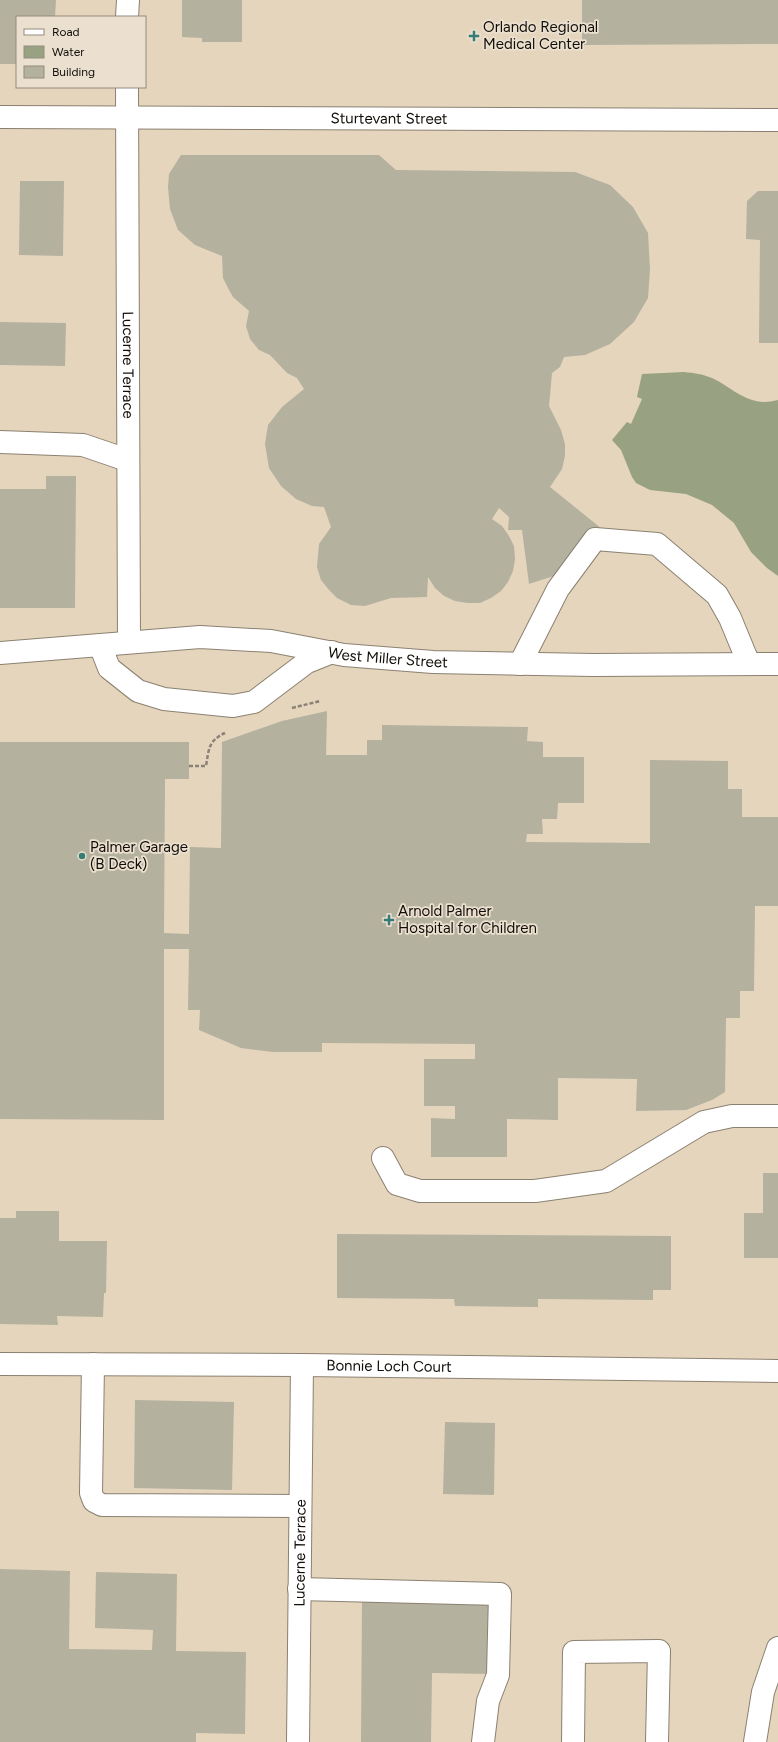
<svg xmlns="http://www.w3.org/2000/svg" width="778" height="1742" font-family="Figtree,sans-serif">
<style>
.built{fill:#e5d5bd;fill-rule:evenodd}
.water{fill:#98a182}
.building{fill:#b4b19f}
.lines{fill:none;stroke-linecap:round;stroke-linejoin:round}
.minor-casing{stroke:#8b8171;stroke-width:24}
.path{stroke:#8a8276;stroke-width:2.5;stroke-dasharray:4 2;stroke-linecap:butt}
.minor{stroke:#fff;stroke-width:22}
.poi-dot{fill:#357c75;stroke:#ebe0cf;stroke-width:1.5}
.labels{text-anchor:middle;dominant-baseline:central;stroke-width:3.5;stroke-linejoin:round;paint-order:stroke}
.poi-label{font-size:15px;fill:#110d08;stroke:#ebe0cf;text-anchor:start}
.street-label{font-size:15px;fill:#110d08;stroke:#ebe0cf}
</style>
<rect width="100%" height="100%" fill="#ebe0cf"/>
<!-- built -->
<path class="built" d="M0,0H778V1742H0ZM17,17H145V87H17Z"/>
<!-- water -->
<path class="water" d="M684,372C694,373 702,374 712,378C735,389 749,408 778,400V576L767,568L751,552L734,523L712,505L686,494L650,490L636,483L632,477L621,450L612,440L627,422L631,424L642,399L637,397L642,374Z"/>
<!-- building -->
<g class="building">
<polygon points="0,0 56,0 55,17 17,17 17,64 0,64"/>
<polygon points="182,0 242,0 242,42 202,42 202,38 182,37"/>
<polygon points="582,0 778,0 778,44 582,45"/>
<polygon points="181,155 379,155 396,170 575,172 610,185 633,207 648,233 650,269 648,298 634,322 610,344 585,355 564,357 560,367 552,373 549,406 561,430 565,444 565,456 562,469 550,487 612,537 566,572 529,584 522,530 508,530 509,517 499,508 492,519 502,526 509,536 514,546 515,559 513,571 508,582 501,591 491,598 480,603 467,603 455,601 444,596 435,588 428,577 427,597 391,598 365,606 351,605 337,598 329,590 321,580 317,567 319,544 331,527 324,507 312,506 296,499 281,486 269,468 265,444 268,425 282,407 304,389 297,378 287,373 270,355 259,350 250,339 246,326 249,311 233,297 228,288 223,278 222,256 195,245 178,230 170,209 168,187 169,174"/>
<polygon points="20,181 64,181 63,256 19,255"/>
<polygon points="758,191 778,191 778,343 759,343 760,240 746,239 747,201"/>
<polygon points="0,322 66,323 65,366 0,365"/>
<polygon points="46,476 76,476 75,608 0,608 0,489 46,489"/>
<polygon points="327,711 326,755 367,755 367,740 382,740 382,725 528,727 527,741 543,742 543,757 584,757 584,803 558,803 557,819 542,819 543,834 527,834 526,842 650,843 650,760 728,761 728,789 742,789 742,817 778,817 778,906 755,906 754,991 740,991 740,1018 726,1018 725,1092 712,1100 686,1110 636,1111 637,1079 558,1078 558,1120 507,1119 507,1157 431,1157 431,1118 455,1119 455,1106 424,1106 424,1059 475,1059 475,1044 322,1043 322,1052 273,1052 241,1048 199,1030 200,1010 188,1010 189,949 164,949 164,1120 0,1119 0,742 189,742 189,779 165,779 164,933 189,934 190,847 221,848 222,742 282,721"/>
<polygon points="763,1173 778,1173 778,1258 744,1258 744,1213 763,1213"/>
<polygon points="16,1211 59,1211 59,1241 107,1241 106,1293 104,1293 103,1317 57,1316 58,1325 0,1324 0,1218 16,1218"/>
<polygon points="337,1234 671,1236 671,1290 653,1290 653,1300 538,1299 538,1307 455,1306 454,1299 337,1298"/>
<polygon points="135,1400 234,1402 232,1490 134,1488"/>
<polygon points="445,1422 495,1423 494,1495 443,1494"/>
<polygon points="0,1569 70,1571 69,1649 152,1650 153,1630 95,1628 96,1572 177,1574 176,1651 246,1652 245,1734 196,1733 196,1742 0,1742"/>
<polygon points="362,1601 491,1602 491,1674 432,1673 431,1742 361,1742"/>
</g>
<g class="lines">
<!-- minor casing -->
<g class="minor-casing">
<g id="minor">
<polyline points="127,17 128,0"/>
<path id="s1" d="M127,87L129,642"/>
<path id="s2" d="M0,117L778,120"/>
<polyline points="0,442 83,445 127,460"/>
<polyline points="100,645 109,668 138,691 164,699 233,706 254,702 307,662 332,652"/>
<path id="s3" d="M0,653L200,637L271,641L344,655L433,662L593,665L778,664"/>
<polyline points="520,664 558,589 595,539 657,544 717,595 730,618 749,664"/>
<polyline points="383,1158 397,1184 420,1191 535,1191 606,1181 704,1122 732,1116 778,1116"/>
<path id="s4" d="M0,1364L302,1365L778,1371"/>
<polyline points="93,1364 91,1493 94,1501 102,1505 300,1506"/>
<polyline points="299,1589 500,1594 498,1675 488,1701 483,1742"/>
<path id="s5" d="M298,1742L302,1365"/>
<polyline points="573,1742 574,1652 659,1651 657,1742"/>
<polyline points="755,1742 763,1692 778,1648"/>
</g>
</g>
<!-- path -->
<g class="path">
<polyline points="292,708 320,701"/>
<path d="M189,766H206C209,749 208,741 225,733"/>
</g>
<!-- minor -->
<use href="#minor" class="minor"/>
</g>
<!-- markers -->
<g class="poi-dot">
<path d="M472 30h4v4h4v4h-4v4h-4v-4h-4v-4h4z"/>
<circle cx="82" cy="856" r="4"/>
<path d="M387 914h4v4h4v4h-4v4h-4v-4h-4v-4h4z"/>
</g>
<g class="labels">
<!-- poi labels -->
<g class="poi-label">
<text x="483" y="27">Orlando Regional<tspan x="483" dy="17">Medical Center</tspan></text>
<text x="90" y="847">Palmer Garage<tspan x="90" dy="17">(B Deck)</tspan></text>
<text x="398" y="911">Arnold Palmer<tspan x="398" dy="17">Hospital for Children</tspan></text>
</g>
<!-- street labels -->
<g class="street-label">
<text stroke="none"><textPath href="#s2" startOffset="389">Sturtevant Street</textPath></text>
<text stroke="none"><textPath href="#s1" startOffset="278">Lucerne Terrace</textPath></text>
<text stroke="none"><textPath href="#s3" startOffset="390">West Miller Street</textPath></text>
<text stroke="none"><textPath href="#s4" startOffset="389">Bonnie Loch Court</textPath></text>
<text stroke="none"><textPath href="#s5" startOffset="189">Lucerne Terrace</textPath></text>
</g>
</g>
<!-- legend -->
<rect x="16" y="16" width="130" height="72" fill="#ebe0cf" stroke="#948c7f"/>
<rect x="24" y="29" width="20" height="6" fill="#ffffff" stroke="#948c7f"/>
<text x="52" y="36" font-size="12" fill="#110d08">Road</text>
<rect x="24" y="46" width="20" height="12" fill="#98a182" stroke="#948c7f"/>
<text x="52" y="56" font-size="12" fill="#110d08">Water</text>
<rect x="24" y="66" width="20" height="12" fill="#b4b19f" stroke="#948c7f"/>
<text x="52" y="76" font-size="12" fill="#110d08">Building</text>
</svg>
